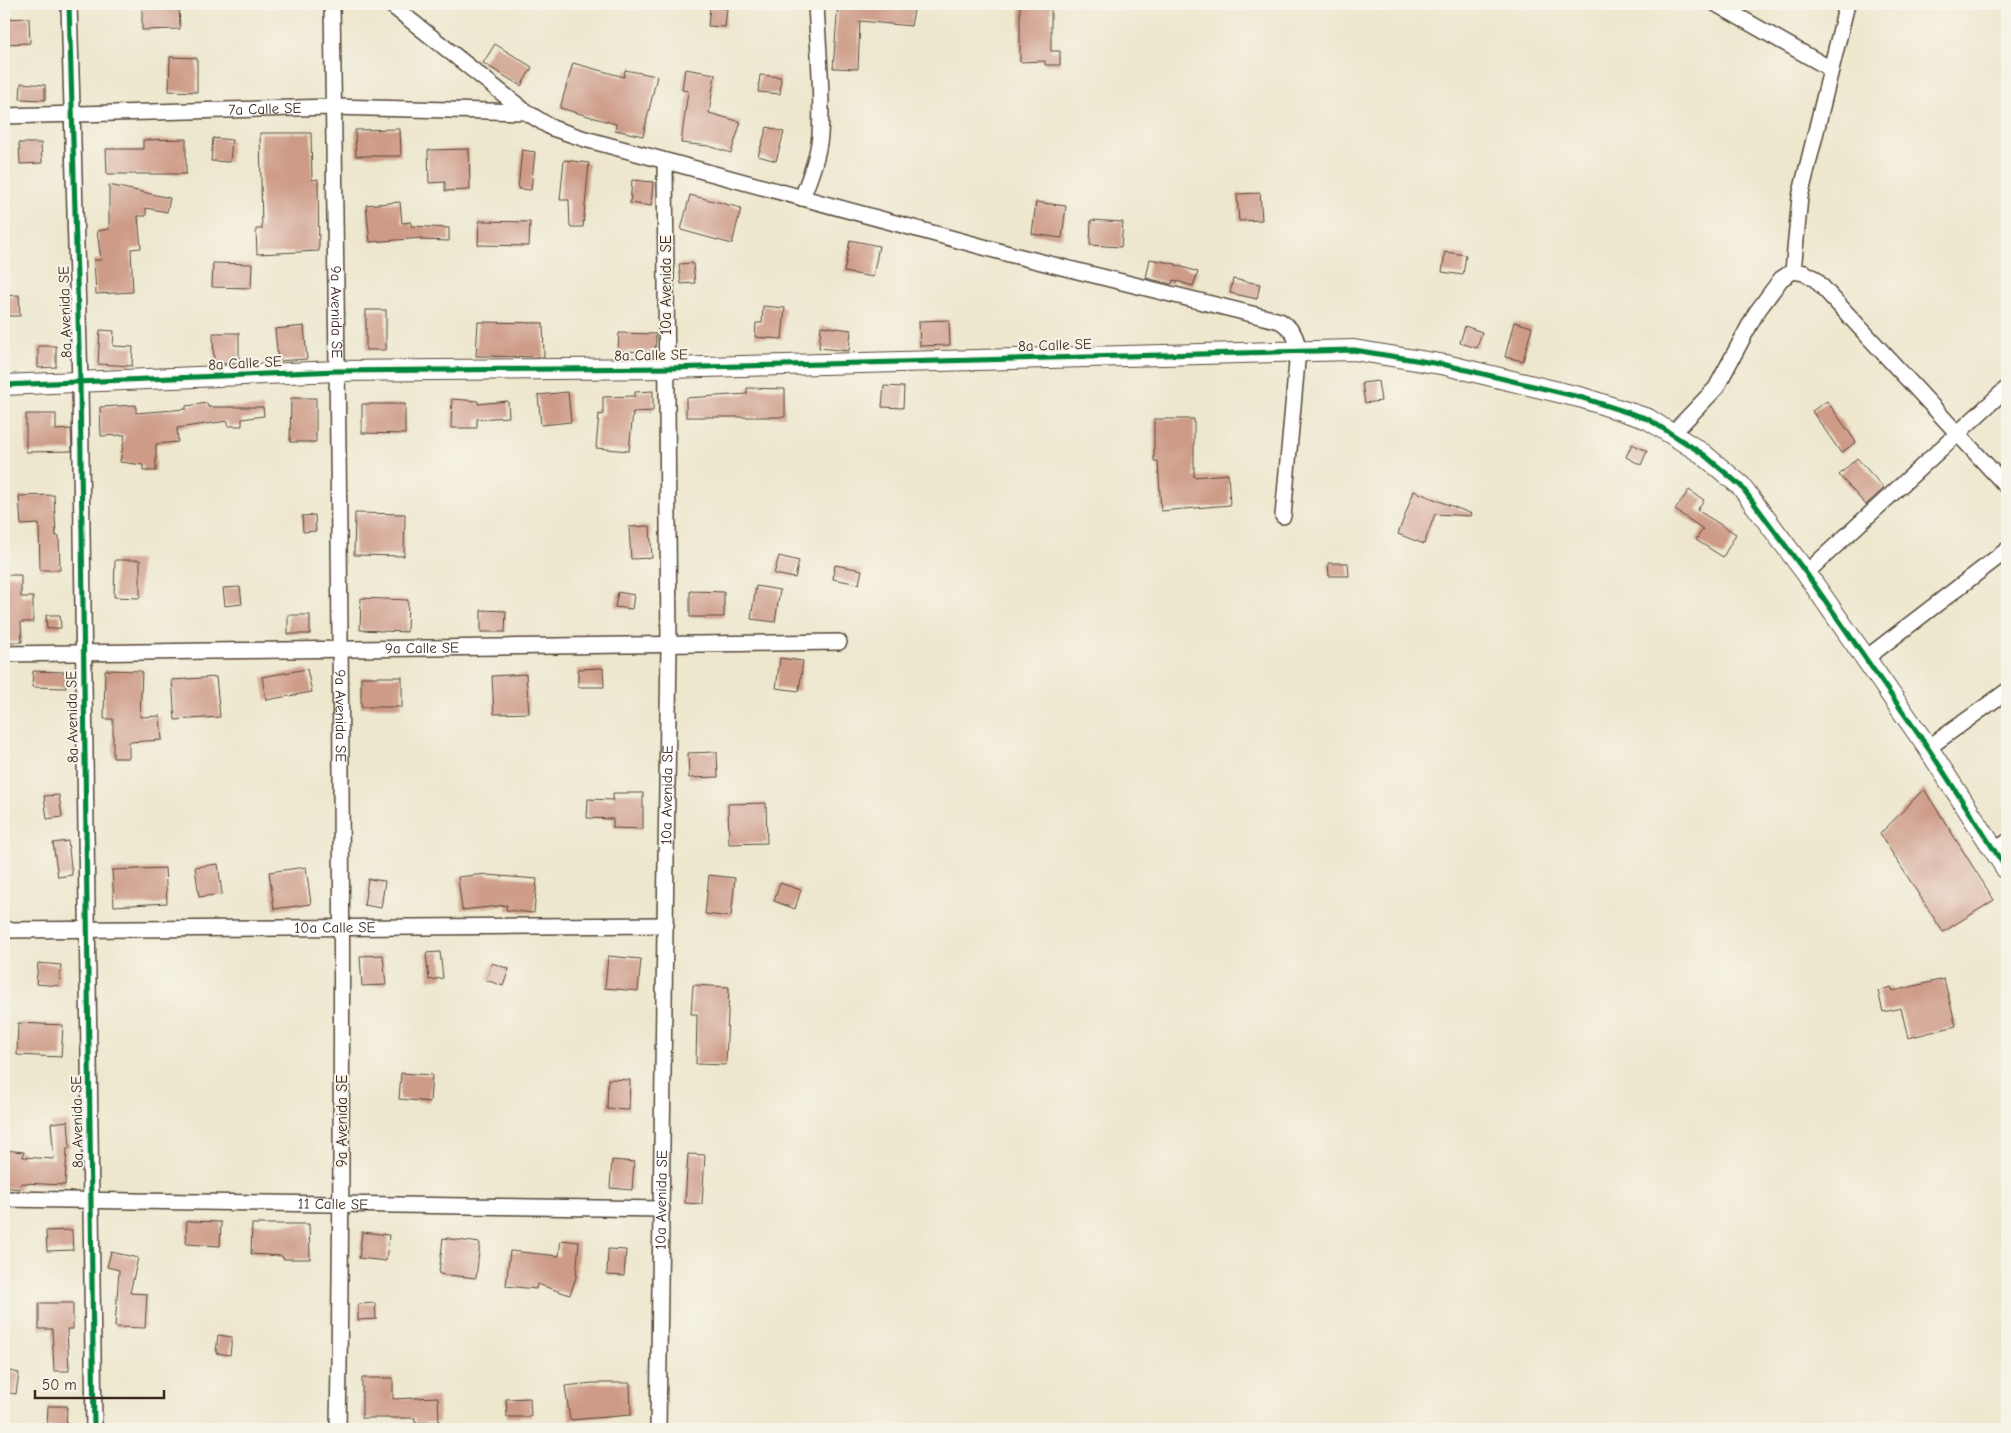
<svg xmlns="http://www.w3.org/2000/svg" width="2011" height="1433" font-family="'Comic Neue',sans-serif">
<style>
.building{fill:#ce9b88}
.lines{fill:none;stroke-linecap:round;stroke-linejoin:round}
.street-casing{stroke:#564638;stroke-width:18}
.secondary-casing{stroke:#564638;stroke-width:22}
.street{stroke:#fff;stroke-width:15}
.secondary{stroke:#fff;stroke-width:20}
.cycleway-casing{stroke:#f7f3e8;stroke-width:8}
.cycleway{stroke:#00873e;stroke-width:5}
.labels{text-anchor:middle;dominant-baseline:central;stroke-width:4;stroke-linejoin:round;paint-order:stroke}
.street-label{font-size:15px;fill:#3b2a1e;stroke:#f7f3e8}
</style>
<rect width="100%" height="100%" fill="#f7f3e8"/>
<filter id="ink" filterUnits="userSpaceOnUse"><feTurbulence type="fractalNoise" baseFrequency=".02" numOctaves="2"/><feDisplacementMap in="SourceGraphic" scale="10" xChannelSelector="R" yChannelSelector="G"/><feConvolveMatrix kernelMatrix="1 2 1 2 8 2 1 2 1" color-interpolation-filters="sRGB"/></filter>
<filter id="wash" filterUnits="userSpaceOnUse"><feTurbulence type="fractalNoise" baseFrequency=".0096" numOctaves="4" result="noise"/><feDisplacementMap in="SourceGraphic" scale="20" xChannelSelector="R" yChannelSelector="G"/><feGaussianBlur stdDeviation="1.12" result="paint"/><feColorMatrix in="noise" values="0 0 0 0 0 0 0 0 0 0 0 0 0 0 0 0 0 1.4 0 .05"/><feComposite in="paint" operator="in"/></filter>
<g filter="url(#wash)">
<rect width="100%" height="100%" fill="#ede7cd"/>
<g id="blocks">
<!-- building -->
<g class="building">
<polygon points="838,4 915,4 911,26 860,21 858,69 833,68"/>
<polygon points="1020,4 1051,4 1051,51 1060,51 1060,65 1045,65 1045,61 1020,62"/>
<polygon points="142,6 179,6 180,29 142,30"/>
<polygon points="710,7 727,9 725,27 708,26"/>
<polygon points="29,18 30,43 4,44 4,19"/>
<polygon points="495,44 532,67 521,86 483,63"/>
<polygon points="170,57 197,58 197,92 169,91"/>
<polygon points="573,63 624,77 625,70 657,76 643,136 615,130 616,124 560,108"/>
<polygon points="685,69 715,74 709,113 741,122 731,153 709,146 681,143 688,91 682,90"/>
<polygon points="760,75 781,77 780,94 758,92"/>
<polygon points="21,83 45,85 45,100 20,99"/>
<polygon points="767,127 784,132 776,161 758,156"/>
<polygon points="400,129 401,156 356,156 355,130"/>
<polygon points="260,133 311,133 312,180 318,179 319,251 257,254 256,229 262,229"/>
<polygon points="213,138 232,140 230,162 211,161"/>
<polygon points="186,139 186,174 107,174 106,149 143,149 143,140"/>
<polygon points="19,143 41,143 42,163 20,164"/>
<polygon points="469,149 470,190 445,191 445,182 429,183 428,150"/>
<polygon points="522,150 535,152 531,190 518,189"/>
<polygon points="564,160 589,163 583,227 570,227 569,200 560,200"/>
<polygon points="632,180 653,182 651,206 630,203"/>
<polygon points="109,185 170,198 167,212 146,208 146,216 138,216 141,248 131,249 133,292 96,294 94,260 101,260 97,231 109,229"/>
<polygon points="1260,193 1262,220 1239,221 1237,194"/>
<polygon points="690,195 741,208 732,244 681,230"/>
<polygon points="400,202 402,223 411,222 411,226 449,228 449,241 421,240 422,238 370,242 366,205"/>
<polygon points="1036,202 1066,206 1062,238 1032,234"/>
<polygon points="1091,220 1123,222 1121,247 1090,245"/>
<polygon points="479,221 530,222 529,246 478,245"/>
<polygon points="850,240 879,246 873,277 844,272"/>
<polygon points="1445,252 1466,255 1463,275 1442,272"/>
<polygon points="1150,259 1176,264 1176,265 1198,272 1193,286 1173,280 1172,284 1146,278"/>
<polygon points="213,263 252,264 251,288 212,287"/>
<polygon points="693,263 695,283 681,284 679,264"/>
<polygon points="1233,279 1260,284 1257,299 1230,293"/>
<polygon points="19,295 20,316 4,316 4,296"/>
<polygon points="763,306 785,308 782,339 755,337 756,323 762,323"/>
<rect x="366" y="310" width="20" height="40"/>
<polygon points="949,320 950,345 920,346 919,321"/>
<polygon points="478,322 543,323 544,357 476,356"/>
<polygon points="1514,322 1532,327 1523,361 1505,357"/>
<polygon points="304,326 307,359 278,361 275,329"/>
<polygon points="821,326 851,330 849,351 819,348"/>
<polygon points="1465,326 1482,332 1477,348 1460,343"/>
<polygon points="100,330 114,331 113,346 133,347 132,366 98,364"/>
<polygon points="213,333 239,333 239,363 214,364"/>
<polygon points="619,333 656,334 655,352 618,351"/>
<polygon points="38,346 56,346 56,367 38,368"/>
<polygon points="1378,381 1381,401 1365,403 1362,383"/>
<polygon points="884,386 904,387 903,408 882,407"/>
<polygon points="747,388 785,389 785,417 686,417 686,398 747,394"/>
<polygon points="653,391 653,411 633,412 629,451 596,448 599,414 603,415 603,397 635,396 635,392"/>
<polygon points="568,392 571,422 541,425 538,395"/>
<polygon points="291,398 316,398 316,442 290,442"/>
<polygon points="452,399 478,401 478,404 508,401 509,417 477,419 477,428 451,428"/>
<polygon points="1827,401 1856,442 1841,453 1812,411"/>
<polygon points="207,403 208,407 263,407 264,416 242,419 242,426 228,426 228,421 177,428 178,442 156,444 156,471 143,471 143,465 120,462 125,435 101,436 100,407 136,405 136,413 186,409 186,406"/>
<polygon points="362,404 405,404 405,434 362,433"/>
<polygon points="26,414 56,414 56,430 71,429 72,451 26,452"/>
<polygon points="1154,419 1194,419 1194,477 1228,474 1230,505 1161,511 1158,461 1154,461"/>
<polygon points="1632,444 1647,451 1641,465 1626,457"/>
<polygon points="1857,458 1884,488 1866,505 1839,475"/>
<polygon points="1689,490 1704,500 1697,510 1736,534 1723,557 1696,540 1703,529 1675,510"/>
<polygon points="1414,491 1472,514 1471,516 1435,514 1424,544 1398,534"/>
<polygon points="54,495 56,536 59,536 60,570 40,570 39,524 21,525 19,496"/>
<polygon points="355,513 405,514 404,556 354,555"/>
<polygon points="315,515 316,531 303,532 302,516"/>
<polygon points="650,526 652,558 631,559 629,527"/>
<polygon points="779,556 799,561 795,578 774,574"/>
<polygon points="115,560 140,560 140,598 114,597"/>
<polygon points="1328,563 1348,563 1349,576 1329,576"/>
<polygon points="835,565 862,570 859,584 833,579"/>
<polygon points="5,575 21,575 21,597 33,597 33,622 21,622 22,642 5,642"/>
<polygon points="756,586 780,590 775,622 751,619"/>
<polygon points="240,587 242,604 225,606 223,588"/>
<polygon points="690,591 724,592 724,617 690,617"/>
<polygon points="618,592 634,595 632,609 615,607"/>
<polygon points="361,598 408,600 407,632 360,630"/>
<polygon points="481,610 506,611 505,632 481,632"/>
<polygon points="46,615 60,615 61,628 47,629"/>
<rect x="288" y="615" width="22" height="19"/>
<polygon points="780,658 803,661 799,691 776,688"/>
<polygon points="603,668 604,687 578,687 578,669"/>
<polygon points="307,669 312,692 266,700 262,677"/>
<polygon points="105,670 142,671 140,717 160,716 162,740 129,742 129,758 113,758 113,719 104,719"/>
<polygon points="33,671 66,672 66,688 32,687"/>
<polygon points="526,674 529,713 494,714 492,676"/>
<polygon points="216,677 220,717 175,720 172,680"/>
<rect x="361" y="677" width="41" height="30"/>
<polygon points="717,752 718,777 689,778 688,753"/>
<polygon points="1924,789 1994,900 1943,932 1880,834"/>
<polygon points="613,793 643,793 643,829 613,828 613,819 587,818 588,799 613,800"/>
<polygon points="59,795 62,817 47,819 44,796"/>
<polygon points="766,803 767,843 729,844 728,804"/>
<polygon points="68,841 72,875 58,877 53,843"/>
<polygon points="218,864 222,894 199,897 195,867"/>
<polygon points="306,867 311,904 274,909 269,872"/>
<polygon points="165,868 167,903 114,906 112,870"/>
<polygon points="486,874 487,875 537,879 534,913 506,910 507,905 462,910 458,877"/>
<polygon points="709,875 735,878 731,917 705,914"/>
<polygon points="368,879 385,881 381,908 364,905"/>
<polygon points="780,883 801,890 795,909 774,901"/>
<polygon points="440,952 443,978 429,980 426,953"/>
<polygon points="383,955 386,985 362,986 360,956"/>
<polygon points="608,956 641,959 638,991 605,988"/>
<polygon points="38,963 61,965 59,986 36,984"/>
<polygon points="492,963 509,969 503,986 486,980"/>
<polygon points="1944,979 1956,1026 1908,1038 1901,1008 1883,1012 1878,991 1891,987 1893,991"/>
<polygon points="693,985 729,987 726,1065 696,1064 697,1014 691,1014"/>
<polygon points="18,1023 63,1025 61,1057 17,1055"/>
<polygon points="401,1073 432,1075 430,1102 399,1099"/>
<polygon points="608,1079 630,1080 629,1110 607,1109"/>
<polygon points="68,1121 70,1148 67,1148 65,1185 21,1183 20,1189 4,1187 4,1150 24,1152 23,1157 54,1159 51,1123"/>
<polygon points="688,1154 705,1155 702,1204 685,1203"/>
<polygon points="612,1160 634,1162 632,1190 610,1188"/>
<polygon points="187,1221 221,1222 220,1246 186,1244"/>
<polygon points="252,1224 309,1224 310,1259 283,1259 282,1256 251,1254"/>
<polygon points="72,1230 73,1250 47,1251 46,1231"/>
<polygon points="362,1232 389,1235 386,1261 359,1258"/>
<polygon points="443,1238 480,1243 476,1278 439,1274"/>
<polygon points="561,1240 579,1242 576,1277 570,1295 537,1284 536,1289 506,1286 510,1251 559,1256"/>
<polygon points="608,1249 626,1250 624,1276 607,1275"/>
<polygon points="111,1252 138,1258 130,1293 147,1294 145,1328 115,1327 119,1270 107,1267"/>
<polygon points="39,1303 73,1303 73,1329 67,1329 69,1371 54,1371 52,1329 39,1329"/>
<polygon points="375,1303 376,1319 358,1320 358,1304"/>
<polygon points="218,1335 232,1337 230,1355 216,1353"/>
<polygon points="4,1370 19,1373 16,1394 4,1392"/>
<polygon points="362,1378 393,1378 393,1399 438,1397 439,1422 415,1423 415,1418 362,1418"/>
<polygon points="593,1383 630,1383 631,1415 570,1420 565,1386"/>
<polygon points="530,1398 531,1417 507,1417 506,1399"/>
<polygon points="48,1406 67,1406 66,1428 47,1427"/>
</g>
</g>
</g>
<g filter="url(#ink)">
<use href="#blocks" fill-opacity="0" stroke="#564638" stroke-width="1"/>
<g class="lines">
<!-- street casing -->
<g class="street-casing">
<g id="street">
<polyline points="69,4 80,383 94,1429"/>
<path id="s1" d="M332,4C339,479 346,954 338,1429"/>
<path d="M390,4L526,112L552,128L585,139L1013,255L1280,321C1292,329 1297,336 1298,351L1283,516"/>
<polyline points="1716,4 1831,69"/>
<path id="s2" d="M4,116L333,107L526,112"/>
<path d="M802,198C810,177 818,157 820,135C823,92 818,47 816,4"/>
<polyline points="1793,271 1800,197 1847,4"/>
<polyline points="1673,433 1716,388 1756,313 1781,279 1793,271 1805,273 1815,279 2007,487"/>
<polyline points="1806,573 2007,388"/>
<path id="s3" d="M4,654L839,642"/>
<polyline points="1865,659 2007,550"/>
<polyline points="1928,748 2007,691"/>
<polyline points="1995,851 2007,842"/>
<path id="s4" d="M4,930L666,925"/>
<path id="s5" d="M4,1199L662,1209"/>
<path id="s6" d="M658,1429L669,645L665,161"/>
</g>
</g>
<!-- secondary casing -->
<g class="secondary-casing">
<polyline id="secondary" points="4,385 337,371 667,368 1354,350 1446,365 1583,398 1648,419 1703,454 1741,486 1806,573 1928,748 2007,870"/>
</g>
<!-- street -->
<use href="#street" class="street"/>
<!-- secondary -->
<use href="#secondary" class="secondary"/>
<!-- cycleway casing -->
<g class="cycleway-casing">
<g id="cycleway">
<polyline points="69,4 80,383 94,1429"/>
<polyline points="4,385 337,371 667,368 1354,350 1446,365 1583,398 1648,419 1703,454 1741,486 1806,573 1928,748 2007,870"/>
</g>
</g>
<!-- cycleway -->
<use href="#cycleway" class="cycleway"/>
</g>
</g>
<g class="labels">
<!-- street labels -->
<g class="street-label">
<text stroke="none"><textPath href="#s2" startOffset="261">7a Calle SE</textPath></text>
<text transform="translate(666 285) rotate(-90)">10a Avenida SE</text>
<text transform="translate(65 312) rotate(-92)">8a Avenida SE</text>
<text stroke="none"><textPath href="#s1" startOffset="308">9a Avenida SE</textPath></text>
<text transform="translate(1055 345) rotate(-2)">8a Calle SE</text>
<text transform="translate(651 355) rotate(-1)">8a Calle SE</text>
<text transform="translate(245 363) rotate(-3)">8a Calle SE</text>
<text stroke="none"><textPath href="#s3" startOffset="418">9a Calle SE</textPath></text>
<text stroke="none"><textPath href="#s1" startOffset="712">9a Avenida SE</textPath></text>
<text transform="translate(72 717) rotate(-91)">8a Avenida SE</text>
<text stroke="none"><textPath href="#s6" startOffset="634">10a Avenida SE</textPath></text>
<text stroke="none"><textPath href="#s4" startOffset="331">10a Calle SE</textPath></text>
<text transform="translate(342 1121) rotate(-90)">9a Avenida SE</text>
<text transform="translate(77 1122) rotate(-91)">8a Avenida SE</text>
<text stroke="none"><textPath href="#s6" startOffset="229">10a Avenida SE</textPath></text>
<text stroke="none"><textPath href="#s5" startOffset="329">11 Calle SE</textPath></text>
</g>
</g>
<!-- margin -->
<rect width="2011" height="1433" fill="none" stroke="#f7f3e8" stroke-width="20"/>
<!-- scale -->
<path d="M35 1390v8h129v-8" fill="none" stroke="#3b2a1e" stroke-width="2.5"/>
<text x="42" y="1390" font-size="15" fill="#3b2a1e" stroke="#f7f3e8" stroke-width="4" paint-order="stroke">50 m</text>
</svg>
